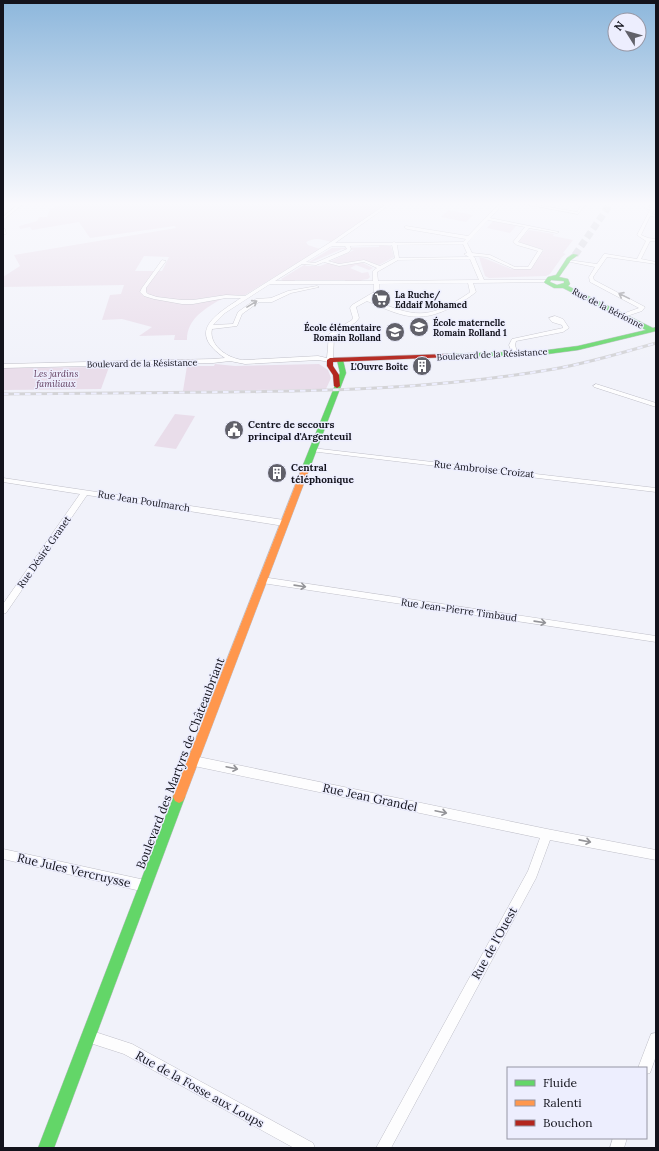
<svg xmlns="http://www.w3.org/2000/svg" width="659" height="1151" font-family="Lora,serif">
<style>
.green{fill:#e9ddea;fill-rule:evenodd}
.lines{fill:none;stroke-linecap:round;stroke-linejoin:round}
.secondary-tunnel{stroke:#d0d1d9;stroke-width:7;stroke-dasharray:7 3.5;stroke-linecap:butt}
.street-casing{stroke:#bfbfc8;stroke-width:1}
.fast-casing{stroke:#bfbfc8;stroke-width:1}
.slow-casing{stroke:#bfbfc8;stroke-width:1}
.jam-casing{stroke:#bfbfc8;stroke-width:1}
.street{fill:#fdfdfe;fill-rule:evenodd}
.fast{fill:#63d668;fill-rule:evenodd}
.slow{fill:#ff974d;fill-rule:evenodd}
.jam{fill:#b3261e;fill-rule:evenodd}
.rail-casing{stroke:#d4d4d7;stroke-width:3}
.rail{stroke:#edeefe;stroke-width:2;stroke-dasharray:5.5;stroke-linecap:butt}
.oneway{stroke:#949498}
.labels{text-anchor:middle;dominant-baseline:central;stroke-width:3;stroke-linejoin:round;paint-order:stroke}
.far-poi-label{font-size:9px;font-weight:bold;fill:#13131c;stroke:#edeefe;text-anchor:start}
.far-street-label{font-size:9px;fill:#13131c;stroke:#edeefe}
.far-park-label{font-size:9px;font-style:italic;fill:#5f395a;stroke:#edeefe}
.poi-label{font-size:10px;font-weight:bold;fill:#13131c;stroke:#edeefe;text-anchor:start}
.street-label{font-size:10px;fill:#13131c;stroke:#edeefe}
.near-street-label{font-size:12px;fill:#13131c;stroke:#edeefe}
</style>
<rect width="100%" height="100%" fill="#f1f2fa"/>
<!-- green -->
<g class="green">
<path d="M67,203H387L331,242C321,239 315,237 306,242L308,245L320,249L245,295L216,296L193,300L188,303L223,298C206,308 187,318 187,340H174L175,335L139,336L152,327L122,319L102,320L110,295L121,294L124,285L3,287V277L20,266L14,255L176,228L175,226L90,238L79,222L32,230L30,227L20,229L19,226L37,221L39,217H47L50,209ZM144,256L168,257H169L162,271H135Z"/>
<polygon points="448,210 473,215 466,222 441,217"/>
<polygon points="493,221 516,226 510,233 487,228"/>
<polygon points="529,230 554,234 553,236 573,240 563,253 566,254 562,257 550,274 546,276 489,278 485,276 479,257 486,259 511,269 530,269 544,250 518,242"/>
<polygon points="379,245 391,246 394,257 379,265 363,260 338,264 331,261 354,250 342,249 305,265 306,266 320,266 328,263 342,266 361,262 373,268 369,270 356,265 350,268 362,273 368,272 370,277 368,279 362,280 360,282 345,282 345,280 295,280 294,282 283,281 281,279 332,248 379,247"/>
<polygon points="215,364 235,366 319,364 328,370 331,378 326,389 183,391 187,366 214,366"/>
<polygon points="109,367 101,389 3,390 3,368"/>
<polygon points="175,414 195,416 176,449 154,446"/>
</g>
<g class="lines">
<!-- secondary-tunnel -->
<polyline class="secondary-tunnel" points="575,255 611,203"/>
<!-- street casing -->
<g class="street-casing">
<g id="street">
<polygon points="20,203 24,203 3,220 3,217"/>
<path d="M388,203H392L335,243H392L394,242L396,243L463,242L466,239L407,229L404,227L406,226L468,236L500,203H504L490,218L559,232L557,233L529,228L518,242L543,250L531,269H514L487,257L473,256L475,258V259L484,280H547L549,281L547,282L473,283L476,292C469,298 460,303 452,307C418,325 399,315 367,301L356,307L359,318L356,322L334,336L333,360L330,362L318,360L245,364L230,361L213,363L3,368V364L213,359L225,358C186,332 215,315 241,298H226L193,304H182L154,299L144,296L140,292L142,288L162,260L166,261L146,288V292L148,294L157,297L182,300H193L226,295L245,296L334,240ZM488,220L525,227L513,242L517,245L538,251L528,267H515L490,255L472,253L467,243ZM463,244L467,253L464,254L469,257L399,258L397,245ZM392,245L395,258L380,266L364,260L339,264L328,261L349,252L351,249L350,246ZM332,246H345L347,249L315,263L306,262ZM470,259L479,280L378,281L377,272L398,260ZM324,262L339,266L364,262L377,268L373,271V281H275L302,264L316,265ZM468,283L470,292L469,293C428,321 414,317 371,299L380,293L379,284ZM270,284H374V292L352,305L350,308L353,318L352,320L329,334L327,358L318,356L245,360C230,360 208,346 212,329L237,326L242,314L259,302H272L291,293L319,287L317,286L288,291L271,298L256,299L238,312L233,324L213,325L225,313Z"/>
<polygon points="519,203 526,203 577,212 583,203 587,203 578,214"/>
<polygon points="647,203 651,203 648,207 651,208 654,203 656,203 656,207 652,214 656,215 656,217 650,216 641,235 648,238 656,239 656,241 650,241 641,259 656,262 656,264 607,257 593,277 594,280 645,307 642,311 627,316 624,314 625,313 639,308 590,282 589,277 595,267 566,261 568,260 597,264 604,254 606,254 637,259 646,241 637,235 650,210 644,207"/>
<polygon points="3,228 5,229 6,234 3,234"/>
<polygon points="555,316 563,319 569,328 563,332 516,341 515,345 518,355 513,356 509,345 512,339 563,328 562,325 552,322 549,318"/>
<polygon points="596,384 656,403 656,407 594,387 593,386"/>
<polygon points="312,448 656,488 656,492 310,451 310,449"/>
<polygon points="3,478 284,520 288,523 284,526 87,495 6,613 3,614 3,604 80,494 3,482"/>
<polygon points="262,577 656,636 656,642 262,583 258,580"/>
<polygon points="194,756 547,829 656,850 656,860 550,840 536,878 391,1148 376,1148 528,871 540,838 194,766 190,764 189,761 190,758"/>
<polygon points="3,849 145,880 149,882 151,886 149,890 145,892 3,859"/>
<polygon points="89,1030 132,1044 313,1143 315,1148 294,1148 124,1054 84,1041 83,1036 84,1031"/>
<polygon points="656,1033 656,1056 650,1073 646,1074 646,1068 638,1068 651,1034"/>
<polygon points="613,1138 627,1138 624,1148 610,1148"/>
</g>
</g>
<!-- fast casing -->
<g class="fast-casing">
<g id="fast">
<path d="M573,254L578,255L571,260L559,277L568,279L570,284L568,286L653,328L656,327V331L578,350L540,355L446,357V355L448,354L540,351L578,346L646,330L563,288H554L545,283L544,282L548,277L556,275L567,258ZM551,280L564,281V283L557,285L550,282Z"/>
<polygon points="340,358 343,360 346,373 309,470 308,472 302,472 301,470 340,373 337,360"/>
<polygon points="179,791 183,793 185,797 54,1148 38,1148 173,797 175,793"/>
</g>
</g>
<!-- slow casing -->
<g class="slow-casing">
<polygon id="slow" points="302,468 308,468 309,470 185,797 183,801 179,803 175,801 173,797"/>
</g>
<!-- jam casing -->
<g class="jam-casing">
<polygon id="jam" points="448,354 450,355 450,357 333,362 333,366 339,375 340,386 337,388 334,386 333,375 327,366 327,360 330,358"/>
</g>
<!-- street -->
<use href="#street" class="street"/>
<!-- fast -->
<use href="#fast" class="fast"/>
<!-- slow -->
<use href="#slow" class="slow"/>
<!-- jam -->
<use href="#jam" class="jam"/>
<!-- rail casing -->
<g class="rail-casing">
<path id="rail" d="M3,394C77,394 151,393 224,392C335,391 445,388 554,369C588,363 622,353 656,343"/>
</g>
<!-- rail -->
<use href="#rail" class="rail"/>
</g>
<!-- one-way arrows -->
<defs><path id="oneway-shaft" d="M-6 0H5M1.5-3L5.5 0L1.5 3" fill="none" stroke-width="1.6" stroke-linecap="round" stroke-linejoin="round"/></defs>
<g class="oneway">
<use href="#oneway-shaft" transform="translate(624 296) rotate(-154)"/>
<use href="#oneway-shaft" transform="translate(252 304) rotate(-32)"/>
<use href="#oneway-shaft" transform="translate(300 586) rotate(8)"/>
<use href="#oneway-shaft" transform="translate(540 622) rotate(8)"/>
<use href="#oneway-shaft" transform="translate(232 768) rotate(12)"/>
<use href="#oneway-shaft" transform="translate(441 812) rotate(12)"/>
<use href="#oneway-shaft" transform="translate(585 841) rotate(11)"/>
</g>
<!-- sky -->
<linearGradient id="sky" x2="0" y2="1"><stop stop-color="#8db7dc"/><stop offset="0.56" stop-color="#f9f9fd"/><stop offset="1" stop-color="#f9f9fd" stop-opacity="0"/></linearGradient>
<rect width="659" height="364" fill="url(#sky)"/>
<!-- icons -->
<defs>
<g id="supermarket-disc" transform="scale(1)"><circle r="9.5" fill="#61616a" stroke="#edeefe"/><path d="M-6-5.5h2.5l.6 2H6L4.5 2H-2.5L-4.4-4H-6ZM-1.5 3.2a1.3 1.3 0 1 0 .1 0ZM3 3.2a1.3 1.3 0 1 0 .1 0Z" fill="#fff"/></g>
<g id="school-disc" transform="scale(1)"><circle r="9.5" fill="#61616a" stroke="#edeefe"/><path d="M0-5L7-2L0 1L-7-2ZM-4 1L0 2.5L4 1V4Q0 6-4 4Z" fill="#fff"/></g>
<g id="building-disc" transform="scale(1)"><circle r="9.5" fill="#61616a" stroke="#edeefe"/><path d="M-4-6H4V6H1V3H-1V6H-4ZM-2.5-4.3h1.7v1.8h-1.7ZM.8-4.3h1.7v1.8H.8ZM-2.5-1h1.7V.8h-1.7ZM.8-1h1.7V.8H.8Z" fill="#fff"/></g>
<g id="civic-disc" transform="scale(1)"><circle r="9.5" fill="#61616a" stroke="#edeefe"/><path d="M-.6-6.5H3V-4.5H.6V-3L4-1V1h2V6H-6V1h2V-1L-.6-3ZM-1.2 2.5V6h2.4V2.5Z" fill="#fff"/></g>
</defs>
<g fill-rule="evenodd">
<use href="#supermarket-disc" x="381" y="299"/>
<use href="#school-disc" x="419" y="327"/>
<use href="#school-disc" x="395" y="332"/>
<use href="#building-disc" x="422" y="366"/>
<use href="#civic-disc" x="234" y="430"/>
<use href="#building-disc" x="277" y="473"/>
</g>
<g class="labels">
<!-- far-poi labels -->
<g class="far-poi-label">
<text x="395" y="294">La Ruche/<tspan x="395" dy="10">Eddaif Mohamed</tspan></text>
<text x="433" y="322">École maternelle<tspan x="433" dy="10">Romain Rolland 1</tspan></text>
<text x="381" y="327" text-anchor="end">École élémentaire<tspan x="381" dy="10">Romain Rolland</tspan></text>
<text x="408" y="366" text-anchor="end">L'Ouvre Boîte</text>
</g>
<!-- far-street labels -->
<g class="far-street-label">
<text transform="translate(608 308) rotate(27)">Rue de la Bérionne</text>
<text transform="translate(492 354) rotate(-3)">Boulevard de la Résistance</text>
<text transform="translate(142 363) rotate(-1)">Boulevard de la Résistance</text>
</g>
<!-- far-park labels -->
<g class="far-park-label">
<text x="56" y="373">Les jardins<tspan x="56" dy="10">familiaux</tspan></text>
</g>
<!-- poi labels -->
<g class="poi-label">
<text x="248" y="424">Centre de secours<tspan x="248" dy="12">principal d'Argenteuil</tspan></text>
<text x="291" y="467">Central<tspan x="291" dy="12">téléphonique</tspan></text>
</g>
<!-- street labels -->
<g class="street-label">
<text transform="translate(484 469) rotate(6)">Rue Ambroise Croizat</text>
<text transform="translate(144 501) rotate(9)">Rue Jean Poulmarch</text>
<text transform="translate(44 552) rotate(-55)">Rue Désiré Granet</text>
<text transform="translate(459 610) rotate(8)">Rue Jean-Pierre Timbaud</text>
</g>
<!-- near-street labels -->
<g class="near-street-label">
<text transform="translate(180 763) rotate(-69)">Boulevard des Martyrs de Châteaubriant</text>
<text transform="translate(370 797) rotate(12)">Rue Jean Grandel</text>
<text transform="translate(74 870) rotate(13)">Rue Jules Vercruysse</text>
<text transform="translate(494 943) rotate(-61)">Rue de l'Ouest</text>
<text transform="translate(200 1089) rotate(29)">Rue de la Fosse aux Loups</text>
</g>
</g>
<!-- border -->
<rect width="659" height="1151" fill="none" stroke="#13131c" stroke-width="8"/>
<!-- legend -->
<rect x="507" y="1067" width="140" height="72" fill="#edeefe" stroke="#9696a4"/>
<rect x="515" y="1080" width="20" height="6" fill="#63d668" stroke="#9696a4"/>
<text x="543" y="1087" font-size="12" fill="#13131c">Fluide</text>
<rect x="515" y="1100" width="20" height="6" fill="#ff974d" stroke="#9696a4"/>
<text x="543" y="1107" font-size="12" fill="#13131c">Ralenti</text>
<rect x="515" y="1120" width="20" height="6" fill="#b3261e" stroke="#9696a4"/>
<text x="543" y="1127" font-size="12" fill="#13131c">Bouchon</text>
<!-- north arrow -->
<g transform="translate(627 32) rotate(307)"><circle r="19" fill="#edeefe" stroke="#9696a4"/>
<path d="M0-3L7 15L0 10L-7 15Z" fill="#61616a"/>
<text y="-6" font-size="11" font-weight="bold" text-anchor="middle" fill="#13131c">N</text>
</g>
</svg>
